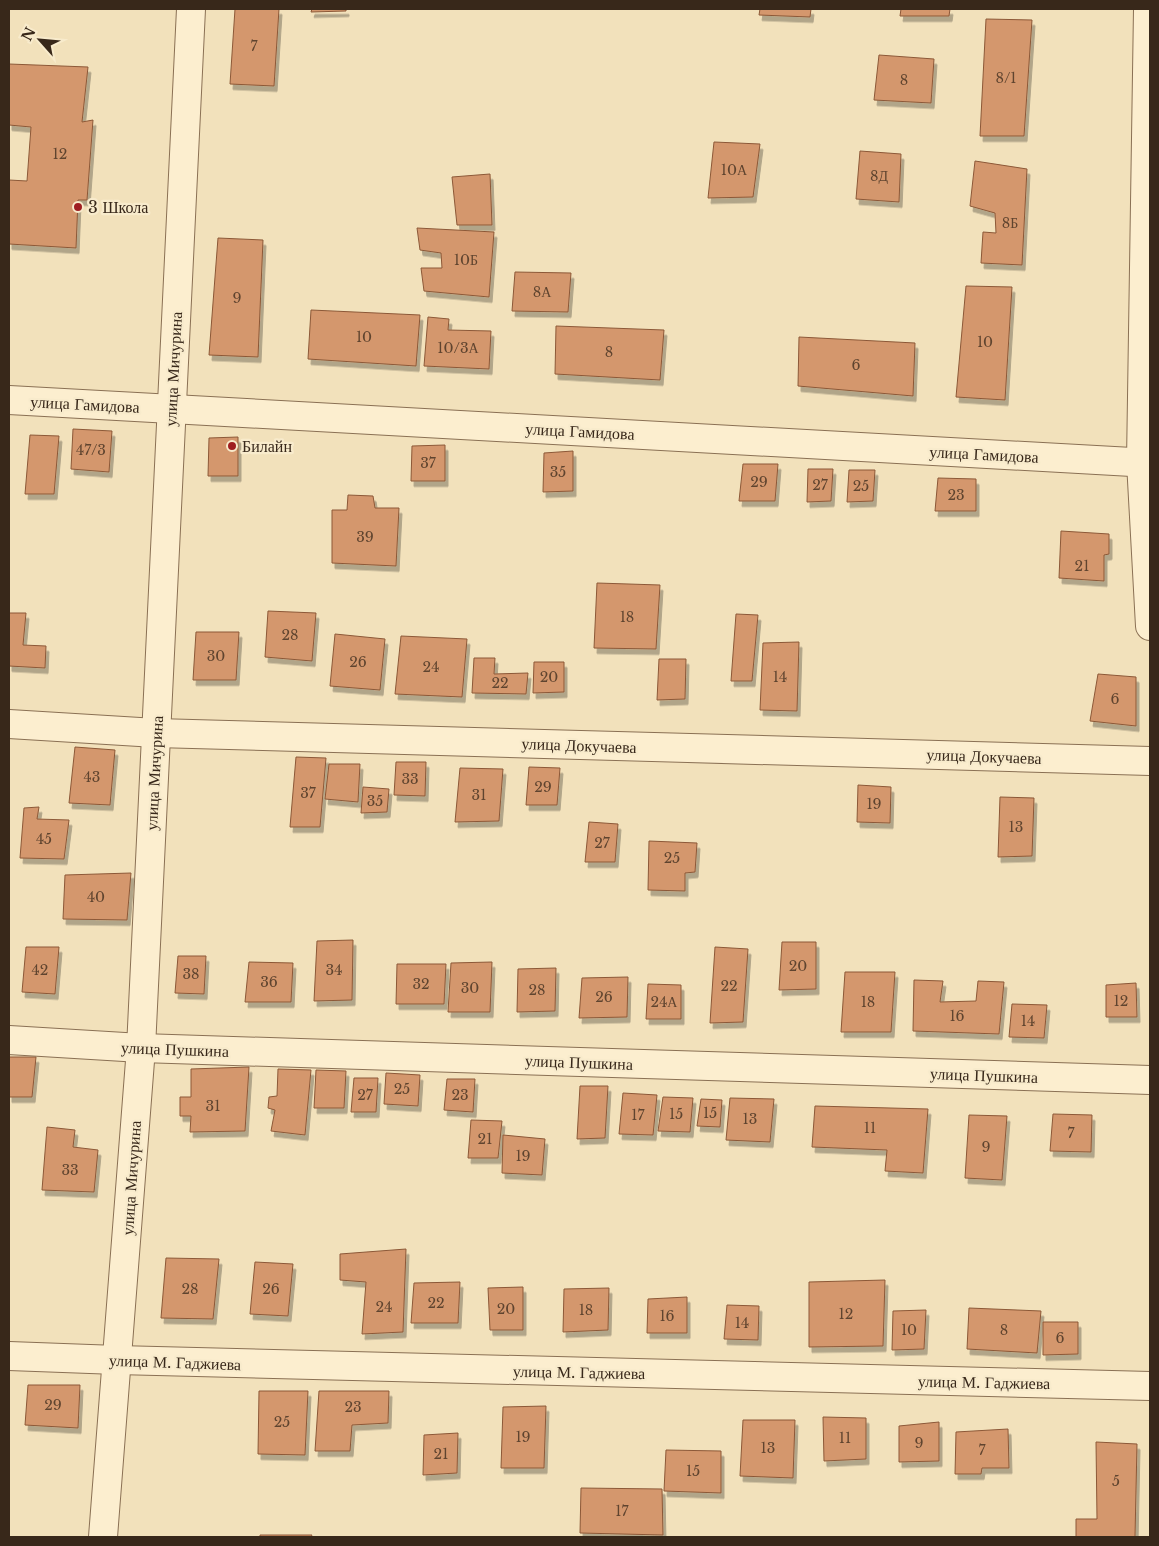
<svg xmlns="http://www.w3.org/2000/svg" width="1159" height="1546" font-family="'Libre Baskerville',serif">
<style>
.building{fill:#d4976d;stroke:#8c5837;filter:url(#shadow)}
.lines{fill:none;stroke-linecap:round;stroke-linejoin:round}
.minor-casing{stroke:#8a7054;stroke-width:30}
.minor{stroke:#fceecf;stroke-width:28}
.poi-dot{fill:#9f1e21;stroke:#f8ebcc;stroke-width:2}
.labels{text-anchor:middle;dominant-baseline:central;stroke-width:4.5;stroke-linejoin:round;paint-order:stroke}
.number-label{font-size:14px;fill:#5f442f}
.poi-label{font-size:16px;fill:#38281a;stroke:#f8ebcc;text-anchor:start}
.street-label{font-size:16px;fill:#38281a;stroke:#f8ebcc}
</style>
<defs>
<filter id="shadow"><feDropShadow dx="3" dy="5.5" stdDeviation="0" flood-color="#0004"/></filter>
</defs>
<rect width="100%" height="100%" fill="#f2e1bb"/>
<!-- building -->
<g class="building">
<polygon points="235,9 279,9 274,86 230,84"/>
<polygon points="312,9 346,9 346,11 311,12"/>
<polygon points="760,9 811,9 810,17 759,15"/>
<polygon points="901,9 950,9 949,16 900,16"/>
<polygon points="986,19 1032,20 1024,136 980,136"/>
<polygon points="879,55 934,59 931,103 874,100"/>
<polygon points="9,64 88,67 82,122 93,120 87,200 78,200 76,248 9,244 9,180 27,181 31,127 9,125"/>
<polygon points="714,142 760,144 753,197 708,198"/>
<polygon points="860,151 901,154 899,202 856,199"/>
<polygon points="975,161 1027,169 1022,265 981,263 983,232 996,233 995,213 970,206"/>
<polygon points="490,174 492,225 457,225 452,177"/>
<polygon points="417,228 494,232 489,297 424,291 421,268 442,268 441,253 420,250"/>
<polygon points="218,238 263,240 258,357 209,355"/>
<polygon points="515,272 571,273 568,312 512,311"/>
<polygon points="966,286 1012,287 1005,400 956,397"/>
<polygon points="311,310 420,315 416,366 308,359"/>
<polygon points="428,317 449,319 448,330 491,331 489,369 424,366"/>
<polygon points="556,326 664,330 660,380 555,374"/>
<polygon points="799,337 915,343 913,396 798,386"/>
<polygon points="73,429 112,431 109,472 71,469"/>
<polygon points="30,435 59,436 54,494 25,494"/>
<polygon points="238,437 238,476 208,476 209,438"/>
<polygon points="445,445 445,481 411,481 412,446"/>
<polygon points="573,451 573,491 543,492 544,453"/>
<polygon points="743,464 778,464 775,501 739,501"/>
<polygon points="808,469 833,469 831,501 807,502"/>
<polygon points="849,470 875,470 873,501 847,502"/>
<polygon points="938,478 976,479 976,511 935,511"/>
<polygon points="348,495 373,496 375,508 399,508 396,566 332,563 332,510 347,510"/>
<polygon points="1061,531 1109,534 1109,554 1104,555 1104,581 1059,578"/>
<polygon points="597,583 660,585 656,649 594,648"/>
<polygon points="268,611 316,613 312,661 265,657"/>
<polygon points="9,613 26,613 23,645 46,646 45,668 9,666"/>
<polygon points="736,614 758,615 752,681 731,681"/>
<polygon points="196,632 239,632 236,680 193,680"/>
<polygon points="335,634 385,639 380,690 330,686"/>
<polygon points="401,636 467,639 462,697 395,694"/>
<polygon points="799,642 797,711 760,710 763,643"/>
<polygon points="474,658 495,658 494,674 528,673 526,694 472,693"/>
<polygon points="659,659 686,659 685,699 657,700"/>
<polygon points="534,662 564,662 564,692 533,693"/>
<polygon points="1098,674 1136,677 1136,726 1090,721"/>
<polygon points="75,747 115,750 110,805 69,803"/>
<polygon points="296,757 326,758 320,827 290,827"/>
<polygon points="396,762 426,762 425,796 394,795"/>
<polygon points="329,764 360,764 358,802 325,799"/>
<polygon points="529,767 560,768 557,805 526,805"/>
<polygon points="460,768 503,769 499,821 455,822"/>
<polygon points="858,785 891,787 890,823 857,822"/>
<polygon points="363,787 389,789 387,812 361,813"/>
<polygon points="1000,797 1034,798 1032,856 998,857"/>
<polygon points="39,807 37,819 69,820 64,859 20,858 24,808"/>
<polygon points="589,822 618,824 615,862 585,862"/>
<polygon points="649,841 697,843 695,872 685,873 685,891 648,890"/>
<polygon points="131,873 127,920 63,919 65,875"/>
<polygon points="353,940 352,1000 314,1001 317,941"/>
<polygon points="782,942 816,942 816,989 779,990"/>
<polygon points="26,947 59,947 55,994 22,992"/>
<polygon points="715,947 748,949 743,1022 710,1023"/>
<polygon points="178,956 206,956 204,994 175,993"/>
<polygon points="249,962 293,963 291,1002 245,1002"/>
<polygon points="492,962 490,1012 448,1012 451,963"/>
<polygon points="397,964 446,964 444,1004 396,1004"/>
<polygon points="556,968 555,1011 517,1012 518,969"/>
<polygon points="845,972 895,972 891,1032 841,1032"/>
<polygon points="628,977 627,1017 579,1018 582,978"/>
<polygon points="914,980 943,981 940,1002 976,1001 978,981 1004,982 999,1034 913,1031"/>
<polygon points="1136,983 1137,1017 1106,1017 1106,985"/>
<polygon points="648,984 681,985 681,1019 646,1019"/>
<polygon points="1012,1004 1047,1005 1044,1038 1009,1037"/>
<polygon points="9,1057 36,1057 32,1097 9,1097"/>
<polygon points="249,1067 245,1131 190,1132 191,1116 180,1116 180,1097 191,1097 191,1069"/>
<polygon points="278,1069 311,1070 305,1135 271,1131 275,1110 268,1108 269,1097 277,1096"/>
<polygon points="316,1070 346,1071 344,1108 314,1108"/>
<polygon points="386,1073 420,1075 418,1106 384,1104"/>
<polygon points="354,1078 378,1078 376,1112 351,1112"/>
<polygon points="447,1079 475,1079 473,1112 444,1110"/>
<polygon points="580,1086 608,1086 605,1138 577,1139"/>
<polygon points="623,1093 657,1095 653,1135 619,1134"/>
<polygon points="663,1097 693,1098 690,1132 658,1131"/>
<polygon points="730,1098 774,1099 770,1142 726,1140"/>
<polygon points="701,1099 722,1100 720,1127 697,1126"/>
<polygon points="815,1106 928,1109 923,1173 885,1171 887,1150 812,1147"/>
<polygon points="1053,1114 1092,1115 1091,1152 1050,1151"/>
<polygon points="969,1115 1007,1116 1002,1180 965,1178"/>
<polygon points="471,1120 502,1121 498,1158 468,1158"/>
<polygon points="47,1127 75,1130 73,1147 98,1150 94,1192 42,1190"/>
<polygon points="503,1135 545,1139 542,1175 502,1173"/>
<polygon points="406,1249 403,1332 362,1334 366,1282 340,1280 340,1254"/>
<polygon points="166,1258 219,1259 213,1319 161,1318"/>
<polygon points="255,1262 293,1264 288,1316 250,1314"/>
<polygon points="885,1280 883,1346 809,1347 809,1282"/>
<polygon points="460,1282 458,1323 411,1323 414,1283"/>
<polygon points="523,1287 523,1330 490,1330 488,1288"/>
<polygon points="609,1288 608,1330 563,1332 564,1289"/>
<polygon points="687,1297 687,1333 647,1333 648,1299"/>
<polygon points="727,1305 759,1306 758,1340 724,1339"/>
<polygon points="969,1308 1041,1311 1037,1353 967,1349"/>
<polygon points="926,1310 924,1349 892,1350 893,1311"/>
<polygon points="1043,1322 1078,1322 1078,1354 1043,1355"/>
<polygon points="28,1385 80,1385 78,1428 25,1425"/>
<polygon points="259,1391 308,1391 305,1455 258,1454"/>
<polygon points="319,1391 389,1391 388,1423 352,1425 350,1451 315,1451"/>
<polygon points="546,1406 544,1468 501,1468 503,1407"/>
<polygon points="823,1417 866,1418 866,1459 824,1461"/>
<polygon points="743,1420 795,1420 793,1478 740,1476"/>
<polygon points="939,1422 939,1461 899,1462 899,1426"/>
<polygon points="1008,1429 1009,1468 982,1468 981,1474 955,1474 956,1432"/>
<polygon points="458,1433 457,1473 423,1475 424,1435"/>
<polygon points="1096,1442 1137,1444 1135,1537 1076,1537 1076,1519 1097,1519"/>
<polygon points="666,1450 721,1451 721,1493 664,1491"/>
<polygon points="581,1488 662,1489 663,1535 580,1533"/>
<polygon points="260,1535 312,1535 311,1537 260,1537"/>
</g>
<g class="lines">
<!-- minor casing -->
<g class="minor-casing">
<g id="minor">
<polyline points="1148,9 1141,462 1150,626"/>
<polyline points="9,400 1150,463"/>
<polyline points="9,724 156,733 1150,761"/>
<polyline points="9,1040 141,1048 1150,1080"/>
<polyline points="9,1356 117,1360 1150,1386"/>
<polyline points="103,1537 141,1048 191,9"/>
</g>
</g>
<!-- minor -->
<use href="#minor" class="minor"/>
</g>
<!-- markers -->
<g class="poi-dot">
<circle cx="78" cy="207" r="5"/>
<circle cx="232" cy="446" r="5"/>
</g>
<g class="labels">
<!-- number labels -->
<g class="number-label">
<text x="254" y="46">7</text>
<text x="1006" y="78">8/1</text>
<text x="904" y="80">8</text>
<text x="60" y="154">12</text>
<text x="734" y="170">10А</text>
<text x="879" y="176">8Д</text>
<text x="1010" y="223">8Б</text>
<text x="466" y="260">10Б</text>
<text x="542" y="292">8А</text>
<text x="237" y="298">9</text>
<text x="364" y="337">10</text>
<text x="985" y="342">10</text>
<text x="458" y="348">10/3А</text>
<text x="609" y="352">8</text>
<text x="856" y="365">6</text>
<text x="91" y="450">47/3</text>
<text x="428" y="463">37</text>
<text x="558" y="472">35</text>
<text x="759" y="482">29</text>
<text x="820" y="485">27</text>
<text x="861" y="486">25</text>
<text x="956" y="495">23</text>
<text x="365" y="537">39</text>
<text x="1082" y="566">21</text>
<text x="627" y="617">18</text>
<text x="290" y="635">28</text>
<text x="216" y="656">30</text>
<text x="358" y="662">26</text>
<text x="431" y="667">24</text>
<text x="549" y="677">20</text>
<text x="780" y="677">14</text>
<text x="500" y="683">22</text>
<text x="1115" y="699">6</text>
<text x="92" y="777">43</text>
<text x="410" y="779">33</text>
<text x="543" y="787">29</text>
<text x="308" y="793">37</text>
<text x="479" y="795">31</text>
<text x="375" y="801">35</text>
<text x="874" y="804">19</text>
<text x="1016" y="827">13</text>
<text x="44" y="839">45</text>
<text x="602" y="843">27</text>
<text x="672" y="858">25</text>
<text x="96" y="897">40</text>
<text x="798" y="966">20</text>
<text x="40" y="970">42</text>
<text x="334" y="970">34</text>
<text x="191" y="974">38</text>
<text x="269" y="982">36</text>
<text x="421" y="984">32</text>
<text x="729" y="986">22</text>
<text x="470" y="988">30</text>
<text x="537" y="990">28</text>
<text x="604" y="997">26</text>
<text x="1121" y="1001">12</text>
<text x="664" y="1002">24А</text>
<text x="868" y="1002">18</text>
<text x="957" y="1016">16</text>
<text x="1028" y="1021">14</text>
<text x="402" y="1089">25</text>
<text x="365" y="1095">27</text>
<text x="460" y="1095">23</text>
<text x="213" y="1106">31</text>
<text x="710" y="1113">15</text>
<text x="676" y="1114">15</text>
<text x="638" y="1115">17</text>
<text x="750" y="1119">13</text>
<text x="870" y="1128">11</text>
<text x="1071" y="1133">7</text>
<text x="485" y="1139">21</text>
<text x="986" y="1147">9</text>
<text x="523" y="1156">19</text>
<text x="70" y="1170">33</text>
<text x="190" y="1289">28</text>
<text x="271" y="1289">26</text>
<text x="436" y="1303">22</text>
<text x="384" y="1307">24</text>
<text x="506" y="1309">20</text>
<text x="586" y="1310">18</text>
<text x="846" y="1314">12</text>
<text x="667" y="1316">16</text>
<text x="742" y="1323">14</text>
<text x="909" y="1330">10</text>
<text x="1004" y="1330">8</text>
<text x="1060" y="1338">6</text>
<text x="53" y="1405">29</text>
<text x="353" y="1407">23</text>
<text x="282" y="1422">25</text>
<text x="523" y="1437">19</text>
<text x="845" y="1438">11</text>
<text x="919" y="1443">9</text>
<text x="768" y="1448">13</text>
<text x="982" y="1450">7</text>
<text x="441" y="1454">21</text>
<text x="693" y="1471">15</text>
<text x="1116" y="1481">5</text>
<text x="622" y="1511">17</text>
</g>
<!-- poi labels -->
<g class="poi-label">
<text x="88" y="207">3 Школа</text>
<text x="242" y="446">Билайн</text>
</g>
<!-- street labels -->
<g class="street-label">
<text transform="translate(173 369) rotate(-87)">улица Мичурина</text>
<text transform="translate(85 404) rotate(3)">улица Гамидова</text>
<text transform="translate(580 431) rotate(3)">улица Гамидова</text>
<text transform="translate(984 454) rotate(3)">улица Гамидова</text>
<text transform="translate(579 745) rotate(2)">улица Докучаева</text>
<text transform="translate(984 756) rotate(2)">улица Докучаева</text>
<text transform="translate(154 773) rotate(-87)">улица Мичурина</text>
<text transform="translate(175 1049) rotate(2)">улица Пушкина</text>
<text transform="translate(579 1062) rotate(2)">улица Пушкина</text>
<text transform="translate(984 1075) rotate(2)">улица Пушкина</text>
<text transform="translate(131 1178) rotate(-86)">улица Мичурина</text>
<text transform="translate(175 1362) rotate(2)">улица М. Гаджиева</text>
<text transform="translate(579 1372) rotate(1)">улица М. Гаджиева</text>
<text transform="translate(984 1382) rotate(1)">улица М. Гаджиева</text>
</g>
</g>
<!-- border -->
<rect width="1159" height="1546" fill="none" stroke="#38281a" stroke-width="20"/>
<!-- north arrow -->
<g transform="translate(40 40) rotate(297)" stroke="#f8ebcc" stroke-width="4" paint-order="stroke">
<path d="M0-4L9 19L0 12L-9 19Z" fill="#38281a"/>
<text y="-8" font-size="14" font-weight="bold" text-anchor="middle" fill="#38281a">N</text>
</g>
</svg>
